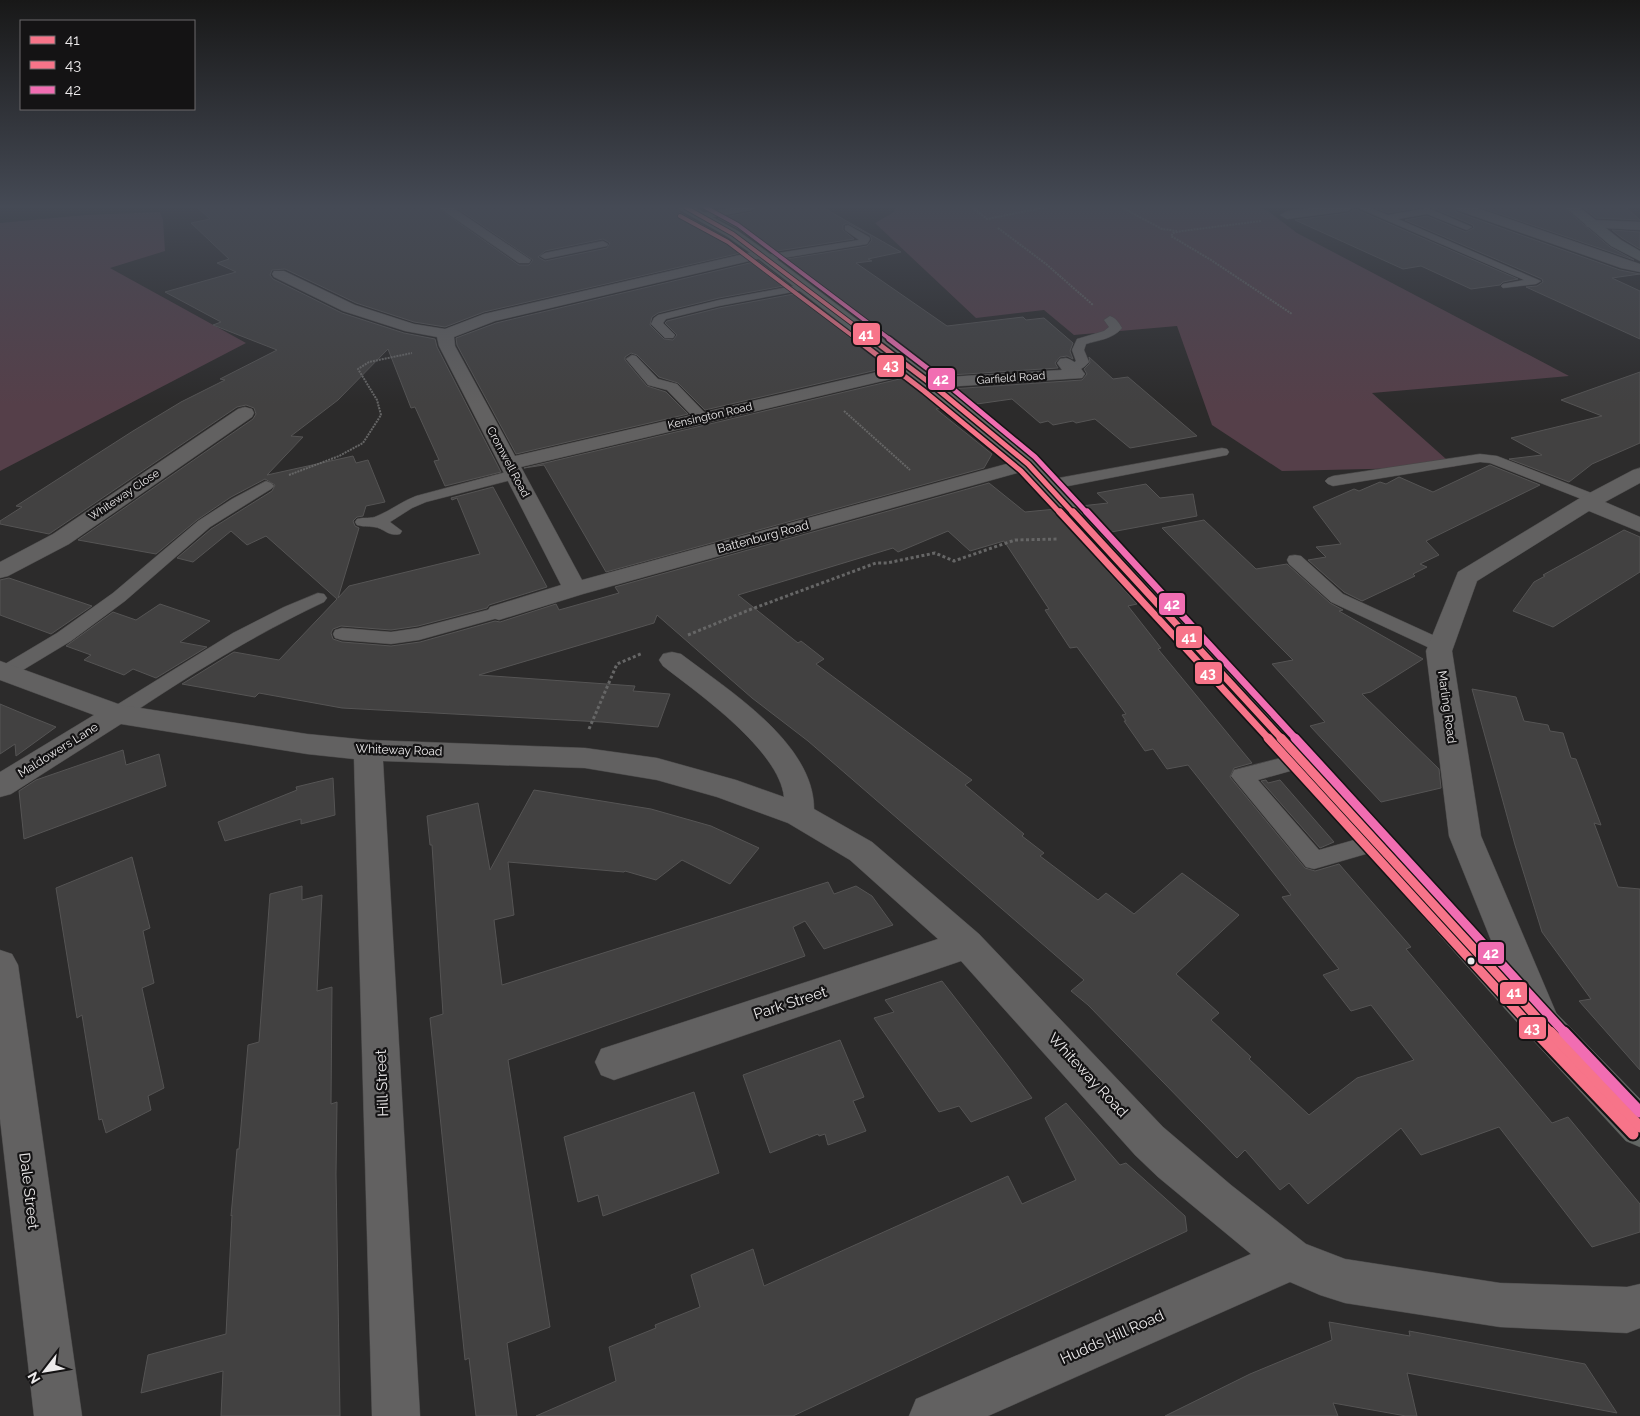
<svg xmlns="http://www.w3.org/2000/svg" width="1640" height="1416" font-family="Raleway,sans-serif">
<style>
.green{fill:#553f49}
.building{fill:#424141;stroke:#555454;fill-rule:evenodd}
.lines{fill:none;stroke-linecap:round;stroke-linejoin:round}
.lane-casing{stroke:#484747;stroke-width:1}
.street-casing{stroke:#484747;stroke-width:1}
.secondary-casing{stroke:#484747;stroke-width:1}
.primary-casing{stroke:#484747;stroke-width:1}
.path-far1{stroke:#666;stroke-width:2;stroke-dasharray:2 1;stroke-linecap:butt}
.path{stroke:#666;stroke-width:3;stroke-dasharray:3 2.5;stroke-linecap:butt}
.lane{fill:#626161;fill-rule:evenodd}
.street{fill:#626161;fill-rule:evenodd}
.secondary{fill:#626161;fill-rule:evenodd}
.primary{fill:#636764;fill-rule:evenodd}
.bus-1-far4-casing{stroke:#141314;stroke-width:5.5}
.bus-1-far3-casing{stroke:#141314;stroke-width:8}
.bus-1-far2-casing{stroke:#141314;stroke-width:10}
.bus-1-far1-casing{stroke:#141314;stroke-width:12}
.bus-1-casing{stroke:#141314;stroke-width:15}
.bus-2-far4-casing{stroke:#141314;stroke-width:5.5}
.bus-2-far3-casing{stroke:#141314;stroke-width:8}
.bus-2-far2-casing{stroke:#141314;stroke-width:10}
.bus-2-far1-casing{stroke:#141314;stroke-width:12}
.bus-2-casing{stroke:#141314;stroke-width:15}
.bus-3-far4-casing{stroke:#141314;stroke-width:5.5}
.bus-3-far3-casing{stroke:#141314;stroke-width:8}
.bus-3-far2-casing{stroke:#141314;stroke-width:10}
.bus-3-far1-casing{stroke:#141314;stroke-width:12}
.bus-3-casing{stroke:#141314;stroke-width:15}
.bus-1-far4{stroke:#f77489;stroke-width:4}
.bus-1-far3{stroke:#f77489;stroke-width:5}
.bus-1-far2{stroke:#f77489;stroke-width:7}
.bus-1-far1{stroke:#f77489;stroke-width:9}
.bus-1{stroke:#f77489;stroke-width:11}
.bus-2-far4{stroke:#f77489;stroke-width:4}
.bus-2-far3{stroke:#f77489;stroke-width:5}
.bus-2-far2{stroke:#f77489;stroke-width:7}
.bus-2-far1{stroke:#f77489;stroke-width:9}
.bus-2{stroke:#f77489;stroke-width:11}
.bus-3-far4{stroke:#f16db2;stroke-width:4}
.bus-3-far3{stroke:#f16db2;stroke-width:5}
.bus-3-far2{stroke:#f16db2;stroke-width:7}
.bus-3-far1{stroke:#f16db2;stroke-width:9}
.bus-3{stroke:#f16db2;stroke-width:11}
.bus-dot{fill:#eceaeb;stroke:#141314;stroke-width:2}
.labels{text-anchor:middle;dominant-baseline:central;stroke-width:4.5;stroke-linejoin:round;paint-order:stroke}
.far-street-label{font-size:11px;fill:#eceaeb;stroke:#141314}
.street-label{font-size:12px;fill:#eceaeb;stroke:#141314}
.near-street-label{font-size:15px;fill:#eceaeb;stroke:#141314}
.line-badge{stroke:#141314;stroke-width:2}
.badge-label{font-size:14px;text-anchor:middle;font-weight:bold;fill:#fff}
</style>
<rect width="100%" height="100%" fill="#2c2b2b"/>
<!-- green -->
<g class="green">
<polygon points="895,207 1257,207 1268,211 1297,233 1569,376 1372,393 1455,467 1282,471 1212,425 1177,326 1074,335 1044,310 976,318 875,223 894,212"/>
<polygon points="160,212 163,220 165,251 110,268 246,343 0,471 0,223 86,215"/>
</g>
<!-- building -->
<g class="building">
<path d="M197,207H436L519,265H529L533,260L455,207H677L679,212L727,239L745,252L484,312L445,327L414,322L356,303L285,269L272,270L270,275L273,279L342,313L404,333L435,339L437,347L501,472L445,486L434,461L439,460L415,407L411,408L388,349L338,400L291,436L303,437L267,475L353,456L356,463L368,460L385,502L366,506L363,516L357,517L353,521L355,526L359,528L338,598L349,586L480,554L457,498L452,500L451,498L493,487L547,587L489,605L487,608L418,626L391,630L341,626L333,629L331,633L333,639L342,642L391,646L420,642L495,621L500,622L556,604L559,610L619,593L615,587L989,483L1025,512L1056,509L1081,537L1078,538L1137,604L1128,606L1161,648L1158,649L1252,763L1234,768L1230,777L1305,868L1315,871L1339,864L1411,947L1406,949L1552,1123L1568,1117L1640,1204V1232L1592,1247L1499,1127L1421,1155L1401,1128L1308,1204L1289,1183L1280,1190L1245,1150L1237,1158L1088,1005L1071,991L1084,980L808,741L752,698L657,615L654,623L479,675L635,686L633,691L670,694L658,727L602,722L342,708L259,693L255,697L182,684L234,652L279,660L337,599L266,536L247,545L231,531L193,562L177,558L211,529L272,491L275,485L265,479L231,497L197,520L156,554L78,540L253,419L256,414L254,408L246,405L237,407L49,534L0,524V521L22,507L16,506L133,431L181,402L225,380L220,379L277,350L213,325L221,322L165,292L236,272L217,263L229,259L191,223L210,219ZM603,239L610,243L607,248L545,261L538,257L545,251ZM948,531L970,551L1004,541L1049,609L1045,610L1070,648L1077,647L1126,714L1122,715L1126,721H1124L1145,751L1153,749L1167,769L1188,765L1291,895L1282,897L1339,969L1323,975L1351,1011L1371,1005L1414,1060L1357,1078L1309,1115L1249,1059L1251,1057L1211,1020L1219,1013L1176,974L1239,915L1182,873L1134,914L1106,893L1098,900L1040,856L1044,853L1022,836L1024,834L965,785L972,780L816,664L824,659L801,641L798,643L738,595L893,548L898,552Z"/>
<polygon points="759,207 822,207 901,252 868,259 872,261 856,263 947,326 1023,317 1026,320 1044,318 1073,343 1070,351 1073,359 1067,356 1060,357 1055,363 1058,368 935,376 781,260 867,246 872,240 870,235 847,223 843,225 843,230 854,239 771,252 739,229 718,218 752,212"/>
<polygon points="1372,207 1424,207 1388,213"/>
<polygon points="1430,207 1454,207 1456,212 1620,270 1640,274 1612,278 1640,291 1640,339 1526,287 1537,286 1543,282 1542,279 1405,220 1427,216 1466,232 1474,228 1473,225"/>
<polygon points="1479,207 1563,207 1610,247 1634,260"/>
<polygon points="1582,207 1626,207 1640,220 1596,218"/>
<polygon points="1355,209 1518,279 1503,282 1500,285 1471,289 1421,266 1403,269 1295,220 1348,213"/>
<polygon points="1612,230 1640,232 1640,249 1622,238"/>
<polygon points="758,261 789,285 719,298 658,313 652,317 650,325 664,339 673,340 677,335 665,323 667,321 719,308 799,293 894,366 705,410 678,383 659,377 637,355 631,353 625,357 625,360 647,386 666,392 688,414 516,454 457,345 456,338 496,323"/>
<polygon points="1089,357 1113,379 1128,377 1197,436 1130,448 1095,419 1076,423 1073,421 1053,425 1048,421 1040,423 1012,399 970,405 951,389 1082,380 1087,374 1084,369 1090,363"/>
<polygon points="1640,372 1640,443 1592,464 1569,482 1509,459 1542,455 1511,438 1602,416 1561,400"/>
<polygon points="908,377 946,408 936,409 992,454 984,468 606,572 544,465 524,468"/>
<polygon points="1490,465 1540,485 1426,541 1439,555 1420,564 1427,567 1413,574 1415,576 1362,601 1344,592 1308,560 1326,557 1316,547 1341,544 1313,507 1354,489 1359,491 1380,482 1386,484 1399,477 1433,492"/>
<polygon points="1146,484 1160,498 1193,494 1197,516 1106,533 1081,506 1108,503 1097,493"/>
<polygon points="1204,520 1256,569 1287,564 1330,603 1343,610 1339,611 1423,659 1371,692 1362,694 1439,769 1441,788 1381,802 1310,726 1325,722 1272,664 1293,660 1162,528"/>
<polygon points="1624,530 1640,537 1640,572 1553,627 1513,611 1534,582 1545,576 1543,575"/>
<polygon points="9,578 92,606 51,634 0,615 0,580"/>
<polygon points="160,604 210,621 180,642 207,647 156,678 133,669 124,675 84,660 91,655 66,646 113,612 136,620"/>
<polygon points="1472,689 1516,697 1524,721 1548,725 1550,731 1563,733 1571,758 1576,759 1601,825 1594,823 1618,887 1640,889 1640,1070 1579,1001 1591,999 1542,932 1515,845"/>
<polygon points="0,704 31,717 56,727 16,756 15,744 0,754"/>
<polygon points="123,750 126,765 159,754 166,786 24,839 19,791 36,780"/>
<polygon points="333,778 335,815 301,824 301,819 225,841 218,822 297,790 296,787"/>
<polygon points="1266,780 1268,783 1280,780 1334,842 1320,848 1261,781"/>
<polygon points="534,790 651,809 711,826 759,848 730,884 682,860 656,880 625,871 624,872 508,862 514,915 494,920 502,985 828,882 834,894 856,886 872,896 893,925 824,949 805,921 793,927 805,956 508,1060 550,1327 507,1343 517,1416 476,1416 469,1358 465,1360 430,1018 443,1014 432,845 430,845 427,816 478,803 490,870"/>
<polygon points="132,857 150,928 143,931 154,983 142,988 164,1088 148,1096 151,1110 106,1133 102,1119 99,1120 82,1015 77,1018 56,888"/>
<polygon points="302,886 302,900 322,895 317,991 332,987 331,1104 337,1102 336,1174 340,1416 221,1416 223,1371 141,1393 148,1355 226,1334 232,1215 231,1216 237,1149 239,1149 248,1045 259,1042 270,894"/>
<polygon points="942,981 1008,1066 1032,1098 971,1122 959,1106 939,1112 874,1018 894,1012 885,1000"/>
<polygon points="840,1040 864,1097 853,1101 866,1131 828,1145 825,1134 819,1136 818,1134 770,1153 743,1075"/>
<polygon points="694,1092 719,1173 603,1216 598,1195 578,1202 564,1137"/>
<polygon points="1066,1103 1120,1165 1126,1163 1185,1216 1187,1231 793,1416 536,1416 616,1381 609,1347 656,1328 655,1325 700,1307 691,1275 753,1249 764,1286 1008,1176 1022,1204 1076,1180 1045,1118"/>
<polygon points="1329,1322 1410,1336 1409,1331 1585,1364 1617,1413 1407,1373 1417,1416 1406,1416 1333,1403 1338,1416 1165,1416 1250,1374 1332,1340"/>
</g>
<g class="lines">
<!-- lane casing -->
<g class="lane-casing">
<g id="lane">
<polygon points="738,207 757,207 752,210 703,219 698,216 703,213"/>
<polygon points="1356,207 1368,207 1388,215 1428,208 1472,227 1467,230 1464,229 1427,214 1398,219 1541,281 1536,284 1503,288 1501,286 1503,284 1524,280"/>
<polygon points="848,225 869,237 870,239 867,244 766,261 761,258 766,255 859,240 845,230 845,226"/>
<polygon points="603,241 608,244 607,246 545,259 540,256 545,253"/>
<polygon points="804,284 808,285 810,287 808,289 719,306 666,319 663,323 675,335 673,338 665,338 651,324 654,318 658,315 719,300"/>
<path d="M1110,316C1116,318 1119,323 1122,328C1113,339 1099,340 1086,344L1084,350L1089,362C1085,368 1075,373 1067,371L1066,368L1076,361L1072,350L1077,339L1104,331L1109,327L1104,320Z"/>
<polygon points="632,355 636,356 658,379 677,384 707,415 709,418 707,421 697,421 667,390 648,385 626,359"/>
<polygon points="1222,448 1227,449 1229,452 1227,455 1048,490 1043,488 1040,485 1043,482 1048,480"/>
<polygon points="1480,454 1497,456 1599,496 1602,499 1599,502 1589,502 1490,463 1480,462 1333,486 1328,484 1325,481 1328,478 1333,476"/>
<path d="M514,470L519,472L522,475L519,478L426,502L412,508L390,522L402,531L400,534C388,537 384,528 374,527C368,526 363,527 357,525L355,522L357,519C364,517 371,519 377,516C390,511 402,501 416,496Z"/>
<polygon points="266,481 271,483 274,486 271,489 210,527 125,601 71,641 13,676 6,678 0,677 0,667 57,633 113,593 198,521 232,499"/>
<polygon points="1295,555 1301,556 1343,594 1448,642 1450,646 1448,650 1441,652 1434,650 1331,602 1289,564 1287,560 1289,556"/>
<path d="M318,593L324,594L327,598L324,602C254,635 189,675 124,719L117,721L110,719L107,714L110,709L233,633L284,607Z"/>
<polygon points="499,607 505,608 508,612 505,616 419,640 391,644 342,640 335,638 333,634 335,630 342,628 391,632 418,628"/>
<polygon points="1301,753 1308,756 1312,761 1308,766 1258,780 1319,850 1375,834 1383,837 1386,843 1383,849 1314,869 1306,867 1231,776 1234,770"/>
</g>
</g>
<!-- street casing -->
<g class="street-casing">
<g id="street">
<polygon points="438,207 452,207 531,260 529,263 519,263"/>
<polygon points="1320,207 1354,207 1348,211 1287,219 1280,215 1287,211"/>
<polygon points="1592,220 1640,222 1640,230 1587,227 1585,224 1587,221"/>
<polygon points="761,250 766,251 768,254 766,257 495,321 454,337 455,346 515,456 912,364 918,365 921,369 918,373 912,374 521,467 582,580 1028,458 1035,460 1038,464 1035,468 583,594 499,620 490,617 487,612 490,607 561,585 439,346 437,337 405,331 343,311 274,277 272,274 274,271 284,271 355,305 414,324 445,329 484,314"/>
<path d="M1066,358C1074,360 1080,367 1085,374L1082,378L930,388L924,387L921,383L924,379L930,378L1062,370L1057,363L1060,359Z"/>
<polygon points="245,407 252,409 254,413 252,417 69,544 8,576 0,578 0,562 53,534 238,409"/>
<polygon points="1640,468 1640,483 1605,502 1640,517 1640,532 1589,511 1477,581 1452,651 1481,836 1557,1015 1552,1027 1539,1032 1526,1027 1449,836 1426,651 1458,572 1580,498 1633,470"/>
<path d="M672,652L681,654C728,690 814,743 814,809L872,842L979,934L1163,1127L1231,1185L1306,1244L1345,1259L1500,1283L1627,1287L1640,1284V1328L1627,1333L1500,1327L1345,1303L1320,1295L1290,1282L988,1416H909L916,1399L1251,1254L1158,1177L1135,1155L961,961L614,1080L601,1075L595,1062L601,1049L938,939L850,860L788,823L717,797L657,780L585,768L383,761L420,1416H372L354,759L307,754L121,724L11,794L0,797V772L94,715L0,680V661L121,705L307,734L368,740L585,748L657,758L736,780L784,797C779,750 699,694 663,666L659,660L663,654Z"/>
<polygon points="0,950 12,954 18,965 82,1416 34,1416 0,1119"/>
</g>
</g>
<!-- secondary casing -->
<g class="secondary-casing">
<polygon id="secondary" points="1456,207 1474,207 1640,264 1640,272 1621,268 1457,210"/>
</g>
<!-- primary casing -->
<g class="primary-casing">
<g id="primary">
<polygon points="679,207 694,207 738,231 766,251 936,379 1035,460 1558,1015 1640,1099 1640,1147 1626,1141 1532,1039 1169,631 1021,468 924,387 756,257 728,237 680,210"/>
<polygon points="1565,207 1579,207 1621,240 1640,251 1640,261 1611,246"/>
</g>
</g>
<!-- path-far1 -->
<g class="path-far1">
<polyline points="972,207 987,219 1047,207"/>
<polyline points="1121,207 1162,229 1177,231"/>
<polyline points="1261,221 1182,231 1173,233 1171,236 1211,260 1292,314"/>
<polyline points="998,228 1046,264 1093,305"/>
<polyline points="844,411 910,470"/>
<polyline points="289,475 339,456 363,443 381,415 377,400 358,369 369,362 412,353"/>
</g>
<!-- path -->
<g class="path">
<polyline points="688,635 749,610 876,563 887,563 935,553 954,561 1015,540 1059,539"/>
<polyline points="589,729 617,664 643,653"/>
</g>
<!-- lane -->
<use href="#lane" class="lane"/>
<!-- street -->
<use href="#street" class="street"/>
<!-- secondary -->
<use href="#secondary" class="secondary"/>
<!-- primary -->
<use href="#primary" class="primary"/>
<!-- bus-1-far4 casing -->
<g class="bus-1-far4-casing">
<polyline id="bus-1-far4" points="685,207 733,234 874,340"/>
</g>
<!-- bus-1-far3 casing -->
<g class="bus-1-far3-casing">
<polyline id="bus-1-far3" points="872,339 930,383 1028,464 1074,514"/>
</g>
<!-- bus-1-far2 casing -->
<g class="bus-1-far2-casing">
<polyline id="bus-1-far2" points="1073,512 1282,739"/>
</g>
<!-- bus-1-far1 casing -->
<g class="bus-1-far1-casing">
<polyline id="bus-1-far1" points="1281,738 1551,1033"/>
</g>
<!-- bus-1 casing -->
<g class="bus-1-casing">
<polyline id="bus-1" points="1550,1032 1640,1127"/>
</g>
<!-- bus-2-far4 casing -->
<g class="bus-2-far4-casing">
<polyline id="bus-2-far4" points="680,216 728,242 858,340"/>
</g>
<!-- bus-2-far3 casing -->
<g class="bus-2-far3-casing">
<polyline id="bus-2-far3" points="856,339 924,391 1021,471 1061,514"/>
</g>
<!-- bus-2-far2 casing -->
<g class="bus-2-far2-casing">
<polyline id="bus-2-far2" points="1060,512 1269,739"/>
</g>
<!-- bus-2-far1 casing -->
<g class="bus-2-far1-casing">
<polyline id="bus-2-far1" points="1268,738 1537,1033"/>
</g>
<!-- bus-2 casing -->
<g class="bus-2-casing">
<polyline id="bus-2" points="1536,1032 1633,1134"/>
</g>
<!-- bus-3-far4 casing -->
<g class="bus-3-far4-casing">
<polyline id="bus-3-far4" points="705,207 738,225 891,340"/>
</g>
<!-- bus-3-far3 casing -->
<g class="bus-3-far3-casing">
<polyline id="bus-3-far3" points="889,339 936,375 1035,457 1088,514"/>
</g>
<!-- bus-3-far2 casing -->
<g class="bus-3-far2-casing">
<polyline id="bus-3-far2" points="1087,512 1296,739"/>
</g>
<!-- bus-3-far1 casing -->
<g class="bus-3-far1-casing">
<polyline id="bus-3-far1" points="1295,738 1565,1033"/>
</g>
<!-- bus-3 casing -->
<g class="bus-3-casing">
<polyline id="bus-3" points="1564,1032 1640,1112"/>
</g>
<!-- bus-1-far4 -->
<use href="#bus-1-far4" class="bus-1-far4"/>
<!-- bus-1-far3 -->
<use href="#bus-1-far3" class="bus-1-far3"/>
<!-- bus-1-far2 -->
<use href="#bus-1-far2" class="bus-1-far2"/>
<!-- bus-1-far1 -->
<use href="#bus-1-far1" class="bus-1-far1"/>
<!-- bus-1 -->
<use href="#bus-1" class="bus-1"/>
<!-- bus-2-far4 -->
<use href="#bus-2-far4" class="bus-2-far4"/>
<!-- bus-2-far3 -->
<use href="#bus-2-far3" class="bus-2-far3"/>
<!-- bus-2-far2 -->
<use href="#bus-2-far2" class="bus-2-far2"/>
<!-- bus-2-far1 -->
<use href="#bus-2-far1" class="bus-2-far1"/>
<!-- bus-2 -->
<use href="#bus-2" class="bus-2"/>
<!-- bus-3-far4 -->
<use href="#bus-3-far4" class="bus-3-far4"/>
<!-- bus-3-far3 -->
<use href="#bus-3-far3" class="bus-3-far3"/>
<!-- bus-3-far2 -->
<use href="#bus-3-far2" class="bus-3-far2"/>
<!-- bus-3-far1 -->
<use href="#bus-3-far1" class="bus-3-far1"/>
<!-- bus-3 -->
<use href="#bus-3" class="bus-3"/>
</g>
<!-- sky -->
<linearGradient id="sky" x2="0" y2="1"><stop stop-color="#181818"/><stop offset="0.51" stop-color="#454a55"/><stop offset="1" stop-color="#454a55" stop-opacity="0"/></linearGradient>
<rect width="1640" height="405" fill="url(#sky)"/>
<!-- markers -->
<circle class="bus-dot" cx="1471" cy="961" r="4.5"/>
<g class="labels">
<!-- far-street labels -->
<g class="far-street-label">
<text transform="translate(1011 378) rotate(-4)">Garfield Road</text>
<text transform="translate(710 416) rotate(-13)">Kensington Road</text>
<text transform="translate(508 462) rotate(62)">Cromwell Road</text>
<text transform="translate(124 495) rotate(-34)">Whiteway Close</text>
</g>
<!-- street labels -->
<g class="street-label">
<text transform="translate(763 537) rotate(-15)">Battenburg Road</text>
<text transform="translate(1447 707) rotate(82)">Marling Road</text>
<text transform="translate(58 750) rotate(-32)">Maldowers Lane</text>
<text transform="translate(399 750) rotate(2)">Whiteway Road</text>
</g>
<!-- near-street labels -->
<g class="near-street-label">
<text transform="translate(790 1003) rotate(-18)">Park Street</text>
<text transform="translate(1088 1075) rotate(47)">Whiteway Road</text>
<text transform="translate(382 1083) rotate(-92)">Hill Street</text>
<text transform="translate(29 1191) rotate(83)">Dale Street</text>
<text transform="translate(1112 1337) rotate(-24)">Hudds Hill Road</text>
</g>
</g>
<g class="line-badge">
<rect x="852" y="322" width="29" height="24" rx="5" fill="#f77489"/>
<rect x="876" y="354" width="29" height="24" rx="5" fill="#f77489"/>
<rect x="927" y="367" width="29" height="24" rx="5" fill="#f16db2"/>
<rect x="1158" y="592" width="28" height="24" rx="5" fill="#f16db2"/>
<rect x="1175" y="625" width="28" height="24" rx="5" fill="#f77489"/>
<rect x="1194" y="661" width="29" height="24" rx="5" fill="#f77489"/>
<rect x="1477" y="941" width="28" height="24" rx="5" fill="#f16db2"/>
<rect x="1499" y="981" width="29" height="24" rx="5" fill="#f77489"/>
<rect x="1518" y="1016" width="29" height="24" rx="5" fill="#f77489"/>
</g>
<g class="badge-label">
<text x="866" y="339">41</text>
<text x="891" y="370">43</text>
<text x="941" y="384">42</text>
<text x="1172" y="609">42</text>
<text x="1189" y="642">41</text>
<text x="1208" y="678">43</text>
<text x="1491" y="958">42</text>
<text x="1514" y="997">41</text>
<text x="1532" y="1033">43</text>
</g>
<!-- legend -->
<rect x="20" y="20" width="175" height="90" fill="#141314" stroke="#6a696a"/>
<rect x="30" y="36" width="25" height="8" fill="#f77489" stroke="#6a696a"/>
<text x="65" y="45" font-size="15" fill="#eceaeb">41</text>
<rect x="30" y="61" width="25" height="8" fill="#f77489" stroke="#6a696a"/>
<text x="65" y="70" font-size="15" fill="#eceaeb">43</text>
<rect x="30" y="86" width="25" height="8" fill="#f16db2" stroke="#6a696a"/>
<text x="65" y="95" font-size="15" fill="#eceaeb">42</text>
<!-- north arrow -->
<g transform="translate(45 1371) rotate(239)" stroke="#141314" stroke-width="4" paint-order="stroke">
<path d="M0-4L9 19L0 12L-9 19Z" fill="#eceaeb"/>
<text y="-8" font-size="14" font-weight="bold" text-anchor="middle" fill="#eceaeb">N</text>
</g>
</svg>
